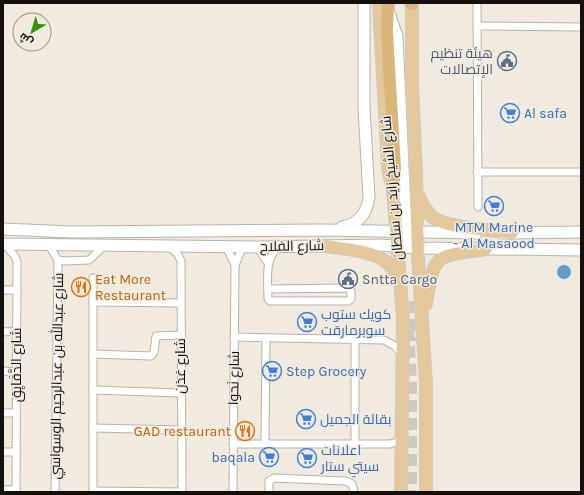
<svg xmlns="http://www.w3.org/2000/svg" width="584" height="495" font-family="Karla,Cairo,sans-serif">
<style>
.water{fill:#619fca}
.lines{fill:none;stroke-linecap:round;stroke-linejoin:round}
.trunk-tunnel{stroke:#d0c9c0;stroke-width:12;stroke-dasharray:12 6;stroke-linecap:butt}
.minor-casing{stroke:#b9b2a8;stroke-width:9}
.secondary-casing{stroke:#b9b2a8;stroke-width:13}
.primary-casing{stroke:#cbcbca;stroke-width:14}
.trunk-casing{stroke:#cbcbca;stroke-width:14}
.minor{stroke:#fff;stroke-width:7}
.secondary{stroke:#fff;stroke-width:11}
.primary{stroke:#e4c89b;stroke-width:12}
.trunk{stroke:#dbb67a;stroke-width:12}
.labels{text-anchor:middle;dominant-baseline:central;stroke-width:3;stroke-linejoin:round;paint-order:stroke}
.service-label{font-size:14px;fill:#4e5e75;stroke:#f1eadf;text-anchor:end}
.shop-label{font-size:14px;fill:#366cbe;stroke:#f1eadf;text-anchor:start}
.street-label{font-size:14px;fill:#14110d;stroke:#f1eadf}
.food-label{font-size:14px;fill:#c56008;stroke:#f1eadf;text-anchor:start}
</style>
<rect width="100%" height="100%" fill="#f1eadf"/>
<!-- water -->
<circle class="water" cx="564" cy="272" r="7"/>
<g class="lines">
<!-- trunk-tunnel -->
<g class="trunk-tunnel">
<polyline points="415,301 416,341"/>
<polyline points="408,328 411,382 411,492"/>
</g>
<!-- minor casing -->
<g class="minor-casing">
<g id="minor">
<polyline points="477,3 478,207"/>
<polyline points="477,26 581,27"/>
<polyline points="477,172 581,172"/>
<polyline points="4,244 15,256 17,262 16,492"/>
<polyline points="48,244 58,260 66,261 89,260 104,246"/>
<polyline points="226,246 235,265"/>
<polyline points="257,247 268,263"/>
<polyline points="93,278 93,492"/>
<path d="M268,289L347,288L351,291V299L348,301H270L268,299C268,281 264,260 278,247"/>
<polyline points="3,290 17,290"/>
<polyline points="93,302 180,303"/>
<polyline points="3,332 16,331"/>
<polyline points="234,337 384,340 395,346 402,355"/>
<polyline points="355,339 355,444"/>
<polyline points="93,354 151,356 154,352 156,336 180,335"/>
<polyline points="3,371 16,372"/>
<polyline points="93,390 180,393"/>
<polyline points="3,413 16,413"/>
<polyline points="93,428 181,430"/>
<polyline points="233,444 390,444 397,442 402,436"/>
<polyline points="265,444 266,338"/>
<polyline points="3,452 16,452"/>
<polyline points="3,490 16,490"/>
<polyline points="93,491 182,492 181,261 177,253 167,246"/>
<polyline points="55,492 58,260"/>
<polyline points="233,492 235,265 243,246"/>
<polyline points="269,492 269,481 274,478 346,481 352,484 354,492"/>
</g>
</g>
<!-- secondary casing -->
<g class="secondary-casing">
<g id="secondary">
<polyline points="388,10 397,36 406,232 410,241 418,248"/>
<path d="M342,227C359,224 367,213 369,197L364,108V3"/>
<polyline points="3,229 72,232 324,230 476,233"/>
<polyline points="503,233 581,232"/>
<polyline points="3,244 257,247 381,245 418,248 581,250"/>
</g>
</g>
<!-- primary casing -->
<g class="primary-casing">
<g id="primary">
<polyline points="379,3 388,168 393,190 403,319 401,492"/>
<polyline points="412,3 412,84 416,172 418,258 426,383 426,492"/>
<path d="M419,196C422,204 426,211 432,217C446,228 493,230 512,233"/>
<path d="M326,246C348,250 391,250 396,278"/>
<path d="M426,304C434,251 436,257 486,249"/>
</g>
</g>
<!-- trunk casing -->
<g class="trunk-casing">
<g id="trunk">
<polyline points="388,3 387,31 395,169 393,190"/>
<polyline points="411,3 412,4"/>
</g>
</g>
<!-- minor -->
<use href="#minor" class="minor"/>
<!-- secondary -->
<use href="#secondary" class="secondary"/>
<!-- primary -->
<use href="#primary" class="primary"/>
<!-- trunk -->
<use href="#trunk" class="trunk"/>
</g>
<!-- icons -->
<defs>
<g id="civic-ring" transform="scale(1)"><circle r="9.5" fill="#f1eadf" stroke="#5c6f8a" stroke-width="1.5"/><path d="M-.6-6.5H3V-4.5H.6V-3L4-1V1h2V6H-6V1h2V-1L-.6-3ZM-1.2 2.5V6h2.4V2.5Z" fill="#5c6f8a"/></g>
<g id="supermarket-ring" transform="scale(1)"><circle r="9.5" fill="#f1eadf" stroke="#3f7fe0" stroke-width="1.5"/><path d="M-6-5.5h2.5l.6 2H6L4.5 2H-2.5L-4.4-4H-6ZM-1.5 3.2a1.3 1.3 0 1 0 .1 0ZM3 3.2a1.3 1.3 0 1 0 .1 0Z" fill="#3f7fe0"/></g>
<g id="restaurant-ring" transform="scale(1)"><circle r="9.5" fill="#f1eadf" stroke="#e8710a" stroke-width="1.5"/><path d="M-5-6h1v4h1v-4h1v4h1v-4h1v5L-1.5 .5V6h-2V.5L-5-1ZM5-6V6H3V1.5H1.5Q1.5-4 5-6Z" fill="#e8710a"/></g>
</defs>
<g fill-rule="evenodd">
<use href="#civic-ring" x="507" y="61"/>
<use href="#supermarket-ring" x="510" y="113"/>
<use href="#supermarket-ring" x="494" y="206"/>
<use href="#civic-ring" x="348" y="279"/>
<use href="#restaurant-ring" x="81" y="287"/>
<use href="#supermarket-ring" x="307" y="322"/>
<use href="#supermarket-ring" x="272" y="371"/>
<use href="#supermarket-ring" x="306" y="419"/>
<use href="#restaurant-ring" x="245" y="431"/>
<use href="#supermarket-ring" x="269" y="457"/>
<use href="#supermarket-ring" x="307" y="458"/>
</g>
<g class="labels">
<!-- service labels -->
<g class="service-label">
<text x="493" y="53">هيئة تنظيم<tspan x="493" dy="16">الإتصالات</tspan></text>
<text x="362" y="279" text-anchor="start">Sntta Cargo</text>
</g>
<!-- shop labels -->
<g class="shop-label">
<text x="524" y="113">Al safa</text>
<text x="494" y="227" text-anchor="middle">MTM Marine<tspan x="494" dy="16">- Al Masaood</tspan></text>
<text x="321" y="314">كويك ستوب<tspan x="321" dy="16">سوبرمارقت</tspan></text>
<text x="286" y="371">Step Grocery</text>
<text x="320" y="419">بقالة الجميل</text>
<text x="321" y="450">اعلانات<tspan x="321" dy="16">سيتي ستار</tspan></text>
<text x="255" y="457" text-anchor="end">baqala</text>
</g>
<!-- street labels -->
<g class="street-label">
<text transform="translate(392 188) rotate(-95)">شارع الشيخ زايد بن سلطان</text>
<text transform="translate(292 246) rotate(-1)">شارع الفلاح</text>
<text transform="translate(16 365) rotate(-90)">شارع الدَّقَايِق</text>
<text transform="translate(180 366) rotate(-90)">شارع عَدَن</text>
<text transform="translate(57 376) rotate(-89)">شارع عبدالله بن عبدالرحيم الوسواسي</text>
<text transform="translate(234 378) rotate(-89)">شارع نَحوا</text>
</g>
<!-- food labels -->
<g class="food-label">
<text x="95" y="279">Eat More<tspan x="95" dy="16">Restaurant</tspan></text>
<text x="231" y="431" text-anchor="end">GAD restaurant</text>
</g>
</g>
<!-- border -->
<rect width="584" height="495" fill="none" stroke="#14110d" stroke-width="8"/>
<!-- north arrow -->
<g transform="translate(32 32) rotate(218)"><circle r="19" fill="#f1eadf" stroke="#99938b"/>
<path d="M0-3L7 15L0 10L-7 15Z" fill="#369000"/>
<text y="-6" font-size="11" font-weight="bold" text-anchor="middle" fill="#14110d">ش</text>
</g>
</svg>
